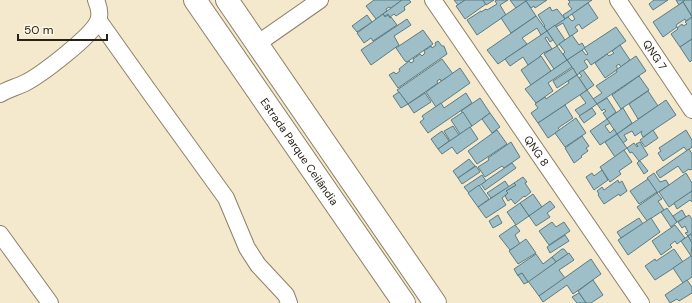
<svg xmlns="http://www.w3.org/2000/svg" width="692" height="303" font-family="'DM Sans',sans-serif">
<style>
.building{fill:#9ebfc8;stroke:#5b7b83}
.lines{fill:none;stroke-linecap:round;stroke-linejoin:round}
.minor-casing{stroke:#8c8168;stroke-width:18}
.highway-casing{stroke:#8c8168;stroke-width:24}
.minor{stroke:#fff;stroke-width:16}
.highway{stroke:#fff;stroke-width:22}
.labels{text-anchor:middle;dominant-baseline:central;stroke-width:3;stroke-linejoin:round;paint-order:stroke}
.street-label{font-size:11px;fill:#282319;stroke:#fdf6e5}
</style>
<rect width="100%" height="100%" fill="#f4e8cd"/>
<!-- building -->
<g class="building">
<polygon points="374,0 402,0 391,8 389,7 386,9 387,11 376,19 366,6"/>
<polygon points="402,0 409,0 411,2 404,7 405,10 396,16 394,14 390,17 388,14 385,16 383,14"/>
<polygon points="454,0 465,0 458,5"/>
<polygon points="465,0 483,0 486,4 465,19 456,6"/>
<polygon points="483,0 494,0 486,5"/>
<polygon points="497,0 508,0 500,5 506,15 477,35 467,20 481,11 481,12 486,9 487,10 497,4 495,1"/>
<polygon points="510,0 526,0 526,1 516,8"/>
<polygon points="528,0 547,0 535,8 534,6 531,8 526,1"/>
<polygon points="568,0 592,0 565,19 563,15 572,9 568,4 570,2"/>
<polygon points="654,0 668,0 653,10 649,4"/>
<polygon points="676,0 685,0 679,5"/>
<polygon points="685,0 692,0 692,16 683,2"/>
<polygon points="526,1 536,16 511,33 501,18"/>
<polygon points="683,2 692,17 686,21 685,19 676,25 677,27 663,37 653,22"/>
<polygon points="588,3 598,18 582,29 579,24 575,27 578,31 570,37 563,23 556,27 555,25 568,17 572,21 575,19 572,14"/>
<polygon points="550,7 552,11 557,9 565,19 547,31 544,27 545,26 538,15"/>
<polygon points="383,14 385,17 388,15 390,18 391,17 397,25 373,41 371,38 364,43 357,33"/>
<polygon points="367,15 372,22 357,32 352,26"/>
<polygon points="536,16 547,31 541,35 537,28 522,38 527,44 498,64 487,50"/>
<polygon points="692,17 692,39 680,47 671,34 678,29 677,28 682,24 683,26 687,24 685,22"/>
<polygon points="407,19 411,25 394,36 399,45 371,65 361,50"/>
<polygon points="555,25 565,40 557,46 547,31"/>
<polygon points="616,27 626,41 591,65 587,59 584,61 588,67 577,75 567,60 582,50 586,55 588,54 584,48"/>
<polygon points="423,30 433,44 407,62 405,61 396,48"/>
<polygon points="547,31 553,40 550,42 547,37 545,38 552,49 543,53 540,56 540,57 528,65 523,57 510,66 505,59"/>
<polygon points="572,35 579,45 582,43 585,48 567,60 563,54 565,52 559,44"/>
<polygon points="692,39 692,60 690,62 680,47"/>
<polygon points="438,41 442,46 444,46 447,54 398,88 389,75 394,72 396,74 400,71 399,69 409,61 411,63 414,61 413,59 420,54 422,56 425,53 424,51 431,46 432,48 436,45 435,43"/>
<polygon points="620,45 630,60 621,67 619,64 616,66 618,69 605,78 595,63 607,54 609,56 614,53 612,51"/>
<polygon points="557,46 567,60 554,69 544,54"/>
<polygon points="541,56 551,71 531,85 521,70"/>
<polygon points="636,56 646,71 597,104 593,99 602,93 596,86 617,72 616,70"/>
<polygon points="442,59 453,74 441,81 440,79 437,81 438,83 408,104 397,90"/>
<polygon points="567,60 572,67 548,83 553,91 536,103 525,89"/>
<polygon points="460,68 470,83 436,107 426,92"/>
<polygon points="573,68 577,75 557,88 553,81"/>
<polygon points="583,70 594,85 587,90 579,78 582,76 579,73"/>
<polygon points="577,75 587,90 538,123 531,113 538,108 535,104 545,97 546,99 569,83 568,81"/>
<polygon points="639,76 649,90 621,109 612,95"/>
<polygon points="587,90 597,104 580,116 575,110 586,103 580,95"/>
<polygon points="648,91 658,106 638,119 629,104"/>
<polygon points="399,92 408,104 401,108 393,96"/>
<polygon points="425,93 431,102 414,113 408,104"/>
<polygon points="466,93 472,103 428,133 420,122 424,119 422,116 441,103 444,108"/>
<polygon points="480,98 490,113 472,126 461,111"/>
<polygon points="607,98 616,112 607,119 603,113 606,111 604,109 602,111 597,104"/>
<polygon points="666,100 676,115 643,137 641,133 642,131 635,136 632,131 624,135 627,140 623,143 617,134"/>
<polygon points="565,105 573,118 558,128 560,130 548,138 538,123"/>
<polygon points="592,108 596,114 584,123 579,116"/>
<polygon points="623,108 632,123 617,134 607,119"/>
<polygon points="463,112 472,126 460,134 451,120"/>
<polygon points="490,113 500,127 492,133 482,119"/>
<polygon points="576,118 586,133 565,147 555,133"/>
<polygon points="607,119 610,123 605,126 610,133 614,129 617,134 600,145 590,131"/>
<polygon points="453,126 459,135 450,141 444,131"/>
<polygon points="470,127 478,139 457,154 452,147 442,154 438,149"/>
<polygon points="497,130 507,144 477,164 468,151"/>
<polygon points="653,130 658,138 645,147 640,140"/>
<polygon points="686,130 692,140 692,147 687,151 684,147 663,161 658,153 661,151 659,148"/>
<polygon points="442,131 449,141 438,149 431,139"/>
<polygon points="617,134 627,148 615,157 605,142"/>
<polygon points="582,136 589,146 586,148 588,151 581,156 582,157 574,163 565,148"/>
<polygon points="511,142 520,157 504,168 502,166 485,177 478,167 489,160 488,158"/>
<polygon points="640,142 648,155 639,161 632,152 630,153 627,148 634,143 637,147 638,146 636,144"/>
<polygon points="689,149 692,154 692,169 690,170 689,169 683,173 678,166 660,178 656,172"/>
<polygon points="624,150 632,162 619,171 621,174 610,182 600,167"/>
<polygon points="469,159 475,166 458,178 453,171"/>
<polygon points="639,161 640,161 648,171 644,174 637,163"/>
<polygon points="512,163 516,168 485,190 481,184"/>
<polygon points="476,166 480,172 462,184 458,178"/>
<polygon points="602,170 608,180 594,190 586,177 592,173 594,176"/>
<polygon points="654,173 660,182 666,180 669,185 657,193 647,178"/>
<polygon points="686,173 692,183 692,191 669,207 659,192"/>
<polygon points="482,175 486,181 469,193 464,187"/>
<polygon points="523,177 527,182 525,183 531,192 525,197 524,196 515,204 511,199 508,201 505,196 508,193 506,191 516,185 514,183"/>
<polygon points="648,179 657,192 639,204 630,191"/>
<polygon points="618,180 619,183 622,181 627,191 620,196 619,194 604,204 598,195 599,194 597,191 602,187 604,190"/>
<polygon points="505,181 509,187 491,198 487,193"/>
<polygon points="514,183 516,185 506,191 508,193 502,198 506,205 486,218 478,207"/>
<polygon points="479,185 489,199 478,207 468,193"/>
<polygon points="692,191 692,202 690,200 677,209 674,203"/>
<polygon points="657,193 662,199 658,201 664,210 647,221 637,207"/>
<polygon points="533,194 542,207 529,216 520,203"/>
<polygon points="550,201 555,207 547,213 550,217 536,226 529,216"/>
<polygon points="520,203 529,216 516,225 507,212"/>
<polygon points="667,208 677,222 671,227 661,212"/>
<polygon points="682,210 686,217 677,222 673,216"/>
<polygon points="498,215 502,223 493,228 489,221"/>
<polygon points="689,215 692,219 692,233 688,236 685,233 688,232 685,226 682,228 678,222"/>
<polygon points="639,218 643,224 621,238 617,232"/>
<polygon points="651,218 660,232 628,255 618,240"/>
<polygon points="552,222 556,227 564,222 570,231 549,245 539,231"/>
<polygon points="515,225 520,231 515,235 520,244 510,250 499,236"/>
<polygon points="675,225 685,238 677,244 675,241 670,245 672,247 661,255 652,241"/>
<polygon points="691,234 692,236 692,243 688,236"/>
<polygon points="565,235 569,241 550,253 547,247"/>
<polygon points="688,236 692,243 691,256 681,241"/>
<polygon points="526,239 536,253 518,264 509,251"/>
<polygon points="562,249 564,249 568,254 556,262 552,257"/>
<polygon points="674,249 683,262 655,280 645,266 655,259 656,261"/>
<polygon points="569,253 574,260 559,270 565,278 539,296 528,281"/>
<polygon points="536,254 543,264 552,257 556,262 528,282 522,273 518,276 514,269"/>
<polygon points="691,256 692,256 692,277 683,283 673,268"/>
<polygon points="591,259 601,274 573,294 567,285 543,302 539,296"/>
<polygon points="522,273 528,282 524,284 518,275"/>
<polygon points="593,280 603,295 591,303 586,303 578,291"/>
<polygon points="687,280 692,287 692,293 679,301 677,299 670,303 665,295"/>
<polygon points="579,293 586,303 577,303 572,297"/>
</g>
<g class="lines">
<!-- minor casing -->
<g class="minor-casing">
<g id="minor">
<path id="s1" d="M433,0L641,303"/>
<path id="s2" d="M618,0L692,110"/>
<polyline points="99,21 148,90 226,198 247,248 258,265 286,295 289,303"/>
<polyline points="257,44 320,0"/>
<path d="M0,94C8,89 17,87 25,83C41,75 92,36 98,21C101,14 99,7 96,0"/>
<polyline points="0,234 50,303"/>
</g>
</g>
<!-- highway casing -->
<g class="highway-casing">
<g id="highway">
<path id="s3" d="M195,0L404,303"/>
<polyline points="227,0 435,303"/>
</g>
</g>
<!-- minor -->
<use href="#minor" class="minor"/>
<!-- highway -->
<use href="#highway" class="highway"/>
</g>
<g class="labels">
<!-- street labels -->
<g class="street-label">
<text stroke="none"><textPath href="#s2" startOffset="66">QNG 7</textPath></text>
<text stroke="none"><textPath href="#s3" startOffset="184">Estrada Parque Ceilândia</textPath></text>
<text stroke="none"><textPath href="#s1" startOffset="183">QNG 8</textPath></text>
</g>
</g>
<!-- scale -->
<path d="M18 34v6h89v-6" fill="none" stroke="#282319" stroke-width="2"/>
<text x="24" y="34" font-size="12" fill="#282319" stroke="#fdf6e5" stroke-width="3" paint-order="stroke">50 m</text>
</svg>
